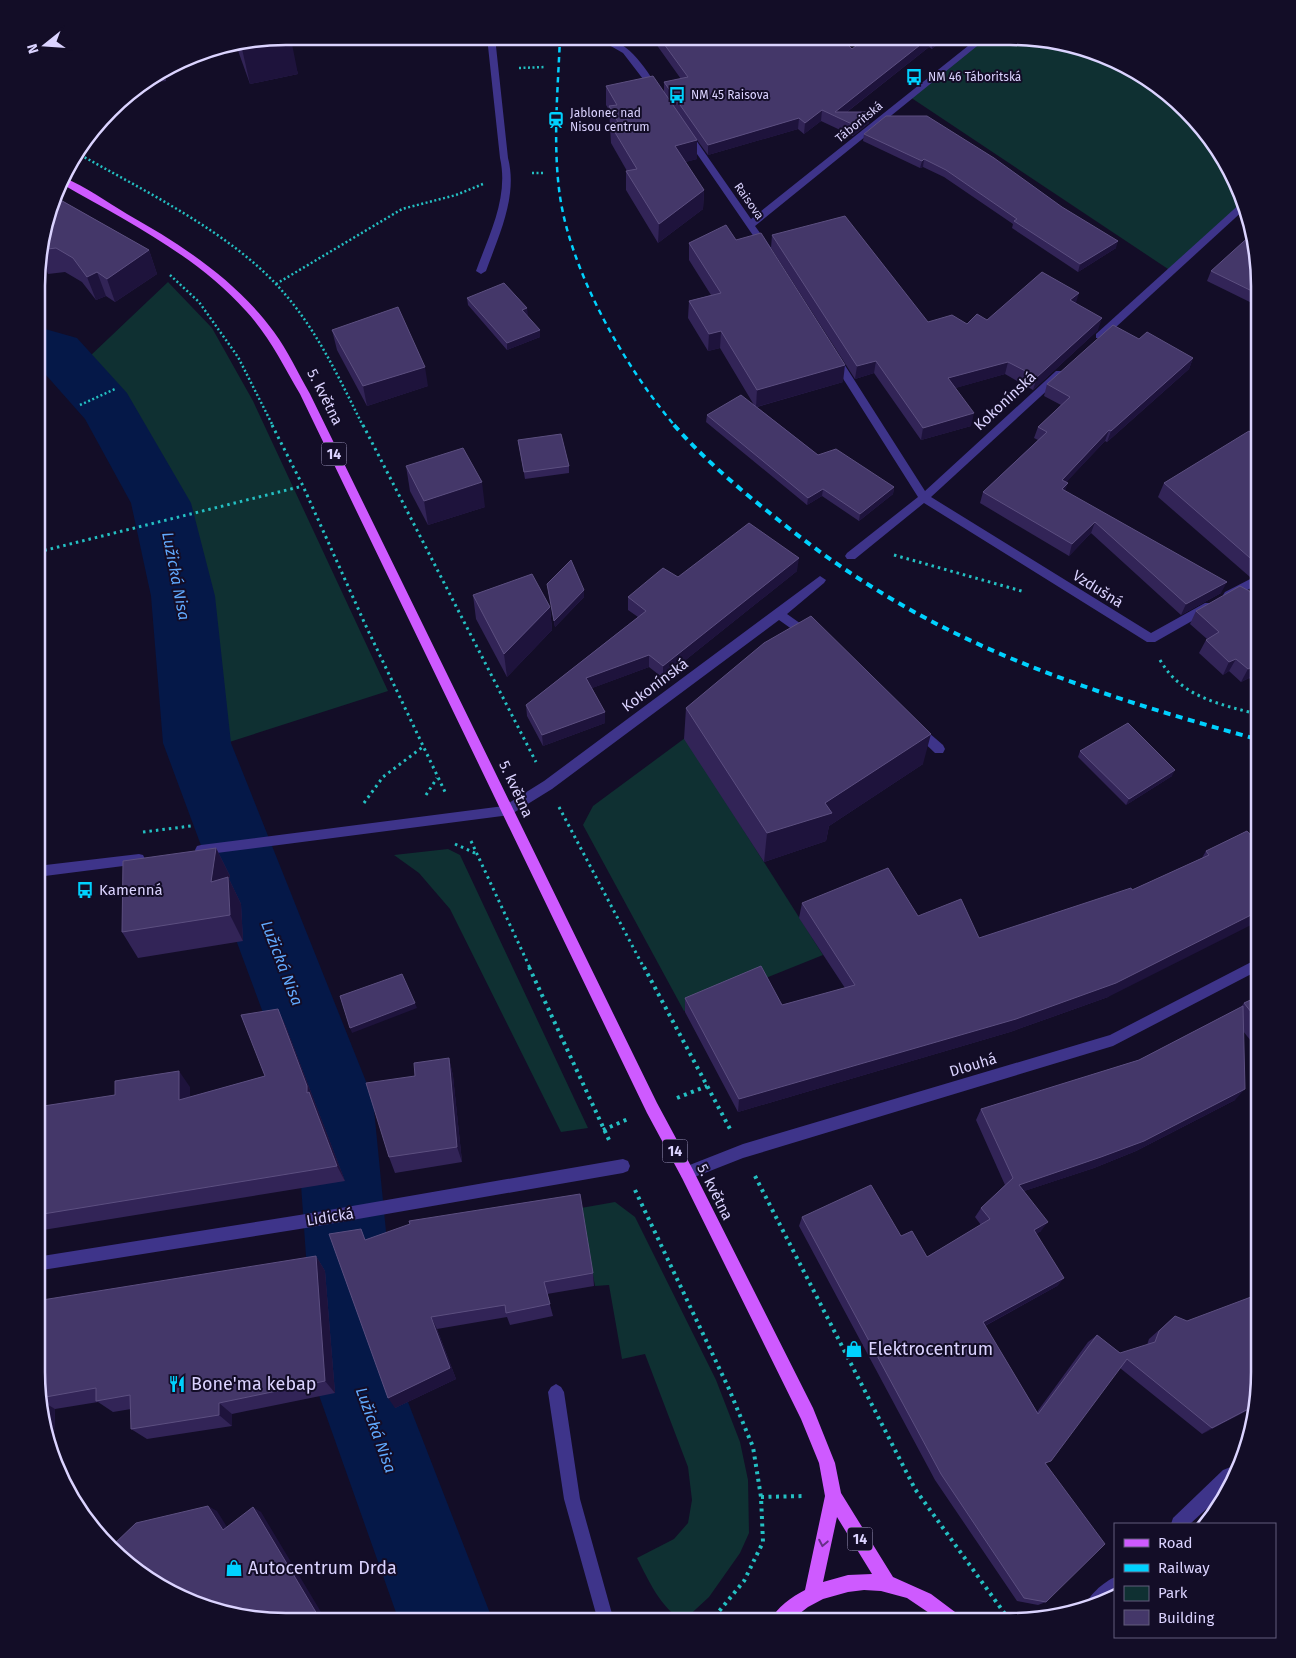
<svg xmlns="http://www.w3.org/2000/svg" width="1296" height="1658" font-family="'Fira Sans',sans-serif">
<style>
.green{fill:#0f3032}
.lines{fill:none;stroke-linecap:round;stroke-linejoin:round}
.river{fill:#051848;fill-rule:evenodd}
.path-far2{stroke:#24bfc2;stroke-width:2.5;stroke-dasharray:2 2.5;stroke-linecap:butt}
.path-far1{stroke:#24bfc2;stroke-width:3;stroke-dasharray:2.5 4;stroke-linecap:butt}
.path{stroke:#24bfc2;stroke-width:4;stroke-dasharray:3 4.5;stroke-linecap:butt}
.service{fill:#3e348a;fill-rule:evenodd}
.pedestrian{fill:#3e348a;fill-rule:evenodd}
.minor{fill:#3e348a;fill-rule:evenodd}
.primary{fill:#ce5aff;fill-rule:evenodd}
.rail-far1{stroke:#00d1fe;stroke-width:2.5;stroke-dasharray:5.5 4.5;stroke-linecap:butt}
.rail{stroke:#00d1fe;stroke-width:4;stroke-dasharray:7 5.5;stroke-linecap:butt}
.wall{fill:#322457}
.shaded-wall{fill:#1e133c}
.building{fill:#443769;stroke:#5c4f80}
.oneway{stroke:#673088}
.labels{text-anchor:middle;dominant-baseline:central;stroke-width:4;stroke-linejoin:round;paint-order:stroke}
.far-poi-label{font-size:12px;fill:#dbd3ff;stroke:#130d27;text-anchor:start}
.far-street-label{font-size:12px;fill:#dbd3ff;stroke:#130d27}
.shield{fill:#130d27;stroke:#9f98be;stroke-width:1}
.shield-label{font-size:14px;font-weight:bold;fill:#dbd3ff}
.street-label{font-size:15px;fill:#dbd3ff;stroke:#130d27}
.poi-label{font-size:15px;fill:#dbd3ff;stroke:#130d27;text-anchor:start}
.water-label{font-size:16px;font-style:italic;fill:#61aaff;stroke:#130d27}
.near-poi-label{font-size:18px;fill:#dbd3ff;stroke:#130d27;text-anchor:start}
.rim{fill:none;stroke:#dbd3ff;stroke-width:2.5}
</style>
<rect width="100%" height="100%" fill="#130d27"/>
<!-- green -->
<g class="green">
<polygon points="983,38 1043,38 1105,55 1149,79 1198,121 1226,161 1244,204 1171,271 910,97"/>
<polygon points="168,282 212,328 253,401 388,691 220,745 217,729 211,664 189,507 89,357"/>
<polygon points="685,738 823,955 684,1011 583,825 593,806"/>
<polygon points="448,849 460,855 588,1128 561,1132 450,909 419,873 394,855"/>
<path d="M615,1202L635,1217L716,1380L740,1442L748,1480L749,1533L740,1553L709,1597L683,1621C660,1607 649,1581 637,1558L674,1539L688,1523L692,1500L688,1467L645,1354L622,1359L609,1285L595,1286L581,1208Z"/>
</g>
<g class="lines">
<!-- river -->
<polygon class="river" points="38,327 77,338 127,393 191,503 215,596 231,743 373,1099 401,1384 493,1621 399,1621 315,1384 295,1099 163,743 151,596 131,503 85,419 38,366"/>
<!-- path-far2 -->
<g class="path-far2">
<polyline points="519,68 546,67"/>
<path d="M77,153C144,191 234,234 284,293C318,332 340,380 363,426"/>
<polyline points="532,173 543,173"/>
<polyline points="170,275 199,302 238,357 273,426"/>
<polyline points="276,284 402,209 456,195 483,184"/>
<polyline points="80,405 115,389"/>
</g>
<!-- path-far1 -->
<g class="path-far1">
<polyline points="272,425 303,486 365,624 446,794"/>
<polyline points="363,425 536,762"/>
<polyline points="38,552 303,486"/>
<polyline points="894,555 1025,592"/>
<path d="M1160,660C1182,698 1220,704 1260,715"/>
<polyline points="426,795 437,778"/>
<polyline points="364,803 383,777 424,746"/>
<polyline points="559,807 644,968"/>
<polyline points="143,832 191,826"/>
<polyline points="471,841 530,968"/>
<polyline points="455,844 477,854"/>
</g>
<!-- path -->
<g class="path">
<polyline points="529,967 609,1140"/>
<polyline points="644,967 730,1129"/>
<polyline points="677,1098 707,1086"/>
<polyline points="603,1130 628,1119"/>
<polyline points="755,1176 915,1489 1010,1621"/>
<polyline points="635,1190 729,1389 753,1447 761,1497 763,1542 744,1581 711,1621"/>
<polyline points="761,1497 805,1496"/>
</g>
<!-- service -->
<path class="service" d="M487,37H495L508,158C518,196 499,235 486,271L481,274L476,271C489,235 509,197 500,158Z"/>
<!-- pedestrian -->
<polygon class="pedestrian" points="623,1159 628,1161 630,1166 628,1171 623,1173 312,1227 36,1271 36,1257 312,1213"/>
<!-- minor -->
<g class="minor">
<path d="M595,37C628,37 643,66 660,90L659,92H653L623,53Z"/>
<polygon points="978,38 987,38 755,226 771,248 769,250 763,250 684,135 685,133 691,133 751,219"/>
<polygon points="1243,201 1246,208 1104,338 1096,338 1096,334"/>
<polygon points="835,355 839,356 925,491 1056,371 1064,371 1064,375 931,497 1151,633 1205,603 1213,603 1215,606 1213,609 1155,642 1147,642 924,503 855,559 847,559 845,556 847,553 918,497 830,358"/>
<polygon points="1260,574 1260,583 1233,598 1225,598 1223,595 1225,592"/>
<polygon points="820,576 826,580 824,583 787,614 811,631 813,634 811,637 803,637 779,620 552,789 510,815 201,855 197,854 195,850 197,846 201,845 504,806 544,781"/>
<polygon points="917,724 921,726 943,745 945,749 943,753 935,753 913,732 911,729 913,726"/>
<polygon points="139,854 143,855 145,859 143,863 139,864 37,877 37,866"/>
<polygon points="1259,958 1259,970 1113,1046 743,1158 687,1180 682,1178 680,1173 682,1168 743,1144 1110,1035"/>
<polygon points="556,1384 561,1387 564,1392 580,1499 614,1621 598,1621 564,1499 548,1392 551,1387"/>
<polygon points="1236,1465 1239,1466 1230,1487 1190,1524 1171,1524 1173,1518 1223,1470"/>
<path d="M1115,1577V1597L1086,1609C1084,1598 1105,1581 1115,1577Z"/>
</g>
<!-- primary -->
<path class="primary" d="M64,178C85,186 107,202 127,214C182,245 236,280 274,332C288,351 298,373 310,394L657,1103L692,1168L813,1408L835,1463L841,1493L893,1577L931,1594L959,1615L961,1621H941L907,1598L881,1591L864,1590L848,1592L823,1599L808,1607L790,1621H771C776,1607 792,1597 805,1590L825,1496L819,1463L801,1419L682,1178L647,1113L300,394C283,365 269,336 246,311C196,255 126,221 62,184ZM837,1517L872,1574L848,1575L823,1582Z"/>
<!-- rail-far1 -->
<path class="rail-far1" d="M560,37C558,88 553,139 559,189C568,268 624,366 675,426"/>
<!-- rail -->
<path class="rail" d="M674,425C703,458 737,487 771,514C821,555 874,591 931,621C1034,675 1148,709 1260,740"/>
</g>
<!-- wall -->
<g class="wall">
<polygon points="286,36 298,74 250,84 236,45"/>
<polygon points="651,37 801,39 852,49 866,38 945,38 932,49 929,47 847,112 869,123 853,136 821,121 804,134 798,129 708,155 697,140 697,159 685,162 704,190 703,209 658,243 626,190 626,171 627,171 611,143 609,110 606,105 606,86 664,93 664,82 681,79"/>
<polygon points="165,73 166,81 148,83"/>
<polygon points="886,116 1116,248 1078,272 1012,228 1013,224 944,177 923,167 920,168 863,141 864,134"/>
<polygon points="57,198 149,250 157,274 115,302 106,296 96,300 82,282 65,272 48,274 42,258 38,256 38,253"/>
<polygon points="772,235 928,322 967,324 1076,304 1098,330 1033,390 1005,374 955,388 971,426 921,440 874,373 855,379 771,248"/>
<polygon points="736,240 843,382 757,407 818,455 894,487 893,494 859,521 822,496 807,505 706,422 707,415 754,405 720,348 708,351 688,318 689,301 711,295 689,260 689,243"/>
<polygon points="1211,271 1260,286 1260,307 1207,281"/>
<polygon points="467,298 528,315 527,315 540,337 507,350 468,305"/>
<polygon points="332,330 428,386 367,406 337,350"/>
<polygon points="1139,339 1193,358 1189,369 1107,442 1105,441 1066,482 1065,491 1221,593 1181,615 1091,533 1069,556 980,503 983,492 1038,440 1034,438 1038,427 1061,405 1044,396 1047,384"/>
<polygon points="518,440 569,466 569,473 525,479"/>
<polygon points="1260,440 1260,574 1250,577 1158,497 1164,483"/>
<polygon points="406,466 485,507 428,525 410,491"/>
<polygon points="797,571 663,678 649,667 592,688 605,712 605,723 543,746 527,716 526,705 638,617 628,610 628,597 678,577"/>
<polygon points="547,584 584,590 584,597 555,627"/>
<polygon points="473,595 550,607 552,630 507,677 476,619"/>
<polygon points="1260,597 1260,688 1249,678 1241,682 1229,671 1223,675 1199,653 1206,640 1207,639 1190,624 1196,611"/>
<polygon points="686,708 923,764 829,826 826,841 764,862 684,739"/>
<polygon points="1080,751 1172,776 1126,805 1078,757"/>
<polygon points="1247,831 1108,997 1010,1032 738,1112 685,1012 685,998 782,1005 845,988 799,918 802,903 918,916 979,938 1132,890 1202,858 1206,851"/>
<polygon points="216,848 230,876 229,879 241,904 243,941 138,958 122,932"/>
<polygon points="1259,996 1259,1051 1243,1031 1235,1100 1136,1151 1094,1168 1024,1191 1041,1231 1036,1234 1064,1278 1057,1286 985,1326 1037,1412 1088,1342 1097,1335 1120,1353 1147,1345 1149,1339 1175,1316 1256,1406 1202,1434 1120,1368 1046,1464 1046,1602 1038,1605 1017,1601 935,1480 799,1226 802,1217 901,1236 927,1257 981,1225 975,1217 981,1208 1005,1185 976,1120 981,1109 1139,1060 1241,1007 1244,1003"/>
<polygon points="278,1009 286,1027 345,1181 37,1231 37,1107 190,1087 190,1097 265,1076"/>
<polygon points="449,1058 453,1076 462,1162 395,1173 389,1157 415,1076"/>
<polygon points="366,1239 593,1273 594,1286 547,1294 553,1316 510,1325 507,1317 437,1329 456,1379 395,1408"/>
<polygon points="316,1256 325,1271 335,1393 232,1414 232,1426 147,1439 131,1429 131,1409 113,1412 98,1402 55,1409 54,1434 47,1435 54,1438 52,1455 45,1437 36,1372"/>
</g>
<!-- shaded-wall -->
<g class="shaded-wall">
<polygon points="929,38 930,38 929,47 839,118 835,112"/>
<polygon points="933,38 945,38 932,49"/>
<polygon points="291,39 298,74 250,84 242,49"/>
<polygon points="822,110 821,121 804,134 805,123"/>
<polygon points="871,112 869,123 853,136 854,125"/>
<polygon points="799,118 798,129 708,155 708,145"/>
<polygon points="697,140 697,159 674,165 675,146"/>
<polygon points="924,159 923,167 920,168 922,161"/>
<polygon points="704,190 703,209 658,243 659,224"/>
<polygon points="1118,241 1116,248 1078,272 1080,264"/>
<polygon points="149,250 157,274 115,302 107,279"/>
<polygon points="97,272 106,296 96,300 87,277"/>
<polygon points="1079,293 1075,306 1070,300"/>
<polygon points="527,308 528,315 523,317 522,310"/>
<polygon points="1102,318 1098,330 1033,390 1037,377"/>
<polygon points="540,330 540,337 507,350 507,343"/>
<polygon points="721,331 720,348 708,351 709,334"/>
<polygon points="1193,358 1189,369 1107,442 1111,431"/>
<polygon points="876,361 874,373 855,379 857,366"/>
<polygon points="1008,362 1005,374 945,391 948,378"/>
<polygon points="845,365 843,382 756,407 757,390"/>
<polygon points="425,367 428,386 367,406 363,386"/>
<polygon points="974,413 971,426 921,440 923,428"/>
<polygon points="1109,430 1105,441 1058,491 1062,480"/>
<polygon points="482,482 485,507 428,525 424,501"/>
<polygon points="1068,483 1064,494 1062,489"/>
<polygon points="894,487 893,494 859,521 860,514"/>
<polygon points="823,489 822,496 807,505 808,498"/>
<polygon points="1095,522 1091,533 1069,556 1072,544"/>
<polygon points="799,558 797,571 663,678 663,666"/>
<polygon points="1260,563 1260,574 1250,577 1257,564"/>
<polygon points="1227,582 1221,593 1181,615 1186,604"/>
<polygon points="584,590 584,597 555,627 554,621"/>
<polygon points="550,607 552,630 507,677 504,654"/>
<polygon points="649,655 649,667 587,690 586,678"/>
<polygon points="1236,659 1229,671 1223,675 1229,662"/>
<polygon points="1256,665 1249,678 1241,682 1248,669"/>
<polygon points="605,712 605,723 543,746 542,735"/>
<polygon points="931,734 923,764 829,826 826,841 764,862 767,833 825,803"/>
<polygon points="1175,770 1172,776 1126,805 1129,799"/>
<polygon points="216,848 230,876 229,879 241,904 243,941 230,915 211,882"/>
<polygon points="1259,911 1259,921 1108,997 1010,1032 738,1112 739,1099"/>
<polygon points="415,1003 417,1008 352,1033 350,1028"/>
<polygon points="278,1009 286,1027 345,1181 337,1166 307,1093"/>
<polygon points="449,1058 453,1076 462,1162 457,1147"/>
<polygon points="179,1071 190,1087 190,1116 179,1100"/>
<polygon points="1245,1089 1235,1100 1136,1151 1094,1168 1012,1195 1019,1185"/>
<polygon points="1048,1222 1041,1231 1027,1240 1034,1230"/>
<polygon points="316,1256 325,1271 335,1393 325,1381"/>
<polygon points="1064,1278 1057,1286 977,1330 983,1322"/>
<polygon points="431,1317 437,1329 456,1379 395,1408 388,1398"/>
<polygon points="40,1400 55,1409 54,1434 44,1429"/>
<polygon points="219,1403 232,1414 232,1426 219,1415"/>
<polygon points="1256,1405 1256,1406 1202,1434 1212,1428"/>
<polygon points="44,1433 54,1438 52,1455 45,1437"/>
<polygon points="208,1506 217,1511 232,1535 223,1530"/>
<polygon points="253,1507 261,1512 324,1617 319,1621 309,1621"/>
</g>
<!-- building -->
<g class="building">
<polygon points="286,36 290,36 291,39 242,49 240,44"/>
<polygon points="659,37 800,38 801,39 804,38 841,38 852,49 866,38 929,38 835,112 871,112 854,125 822,110 805,123 799,118 708,145 664,82 688,77"/>
<polygon points="653,76 697,140 675,146 704,190 659,224 626,171 637,169 610,124 618,122 609,106 617,105 606,86"/>
<polygon points="886,116 927,116 994,158 1062,207 1118,241 1080,264 1014,221 1017,219 946,170 924,159 922,161 864,134"/>
<polygon points="57,198 149,250 107,279 97,272 87,277 73,258 56,248 40,250"/>
<polygon points="845,216 928,322 952,315 967,324 977,314 987,320 1042,272 1079,293 1070,300 1102,318 1037,377 1008,362 948,378 974,413 923,428 876,361 857,366 772,235"/>
<polygon points="726,225 736,240 761,233 845,365 757,390 721,331 709,334 689,301 721,293 689,243"/>
<polygon points="1253,233 1260,286 1260,295 1211,271"/>
<polygon points="504,283 527,308 522,310 540,330 507,343 467,298"/>
<polygon points="398,307 425,367 363,386 332,330"/>
<polygon points="1113,325 1139,339 1147,332 1193,358 1111,431 1109,430 1062,480 1068,483 1062,489 1227,582 1186,604 1095,522 1072,544 983,492 1047,432 1038,427 1070,397 1047,384"/>
<polygon points="741,395 818,455 836,449 894,487 860,514 823,489 808,498 707,415"/>
<polygon points="1249,431 1260,440 1260,563 1257,564 1164,483"/>
<polygon points="561,434 569,466 524,472 518,440"/>
<polygon points="463,448 482,482 424,501 406,466"/>
<polygon points="749,523 799,558 663,666 649,655 586,678 605,712 542,735 526,705 646,611 628,597 663,568 678,577"/>
<polygon points="571,560 584,590 554,621 547,584"/>
<polygon points="532,574 550,607 504,654 473,595"/>
<polygon points="1240,586 1260,597 1260,669 1256,665 1248,669 1236,659 1229,662 1206,640 1219,632 1196,611"/>
<polygon points="811,616 931,734 825,803 832,813 767,833 686,708 764,643"/>
<polygon points="1128,723 1175,770 1129,799 1080,751"/>
<polygon points="1247,831 1257,842 1259,841 1259,911 1116,983 1016,1019 739,1099 685,998 761,966 782,1005 855,985 802,903 888,868 918,916 961,899 979,938 1131,888 1132,890 1209,855 1206,851"/>
<polygon points="216,848 211,882 228,877 230,915 122,932 123,861"/>
<polygon points="402,974 415,1003 350,1028 340,996"/>
<polygon points="1259,996 1259,1022 1244,1003"/>
<polygon points="1243,1006 1245,1089 1144,1141 1101,1157 1019,1185 1048,1222 1034,1230 1064,1278 983,1322 1038,1414 1097,1335 1120,1353 1155,1342 1159,1331 1175,1316 1187,1321 1259,1294 1259,1388 1256,1405 1212,1428 1127,1359 1051,1461 1045,1463 1105,1544 1046,1602 1024,1598 941,1474 802,1217 871,1185 901,1236 912,1231 927,1257 990,1219 981,1208 1013,1178 981,1109 1139,1060"/>
<polygon points="278,1009 307,1086 307,1093 309,1092 337,1166 37,1215 37,1107 115,1095 115,1081 179,1071 179,1100 265,1076 241,1015"/>
<polygon points="449,1058 457,1147 389,1157 366,1083 415,1076 414,1063"/>
<polygon points="580,1194 593,1273 544,1282 550,1304 506,1313 505,1305 431,1317 450,1368 388,1398 329,1234 361,1229 365,1240 410,1224 409,1221"/>
<polygon points="316,1256 325,1381 219,1403 219,1415 131,1429 130,1395 96,1401 96,1388 40,1398 36,1372 36,1301"/>
<polygon points="208,1506 223,1530 253,1507 317,1614 309,1621 270,1621 206,1609 148,1580 114,1553 112,1546 136,1523"/>
</g>
<!-- one-way arrows -->
<defs><path id="oneway-chevron" d="M-2-3.5L2.5 0L-2 3.5" fill="none" stroke-width="1.6" stroke-linecap="round" stroke-linejoin="round" transform="scale(1.25)"/></defs>
<use class="oneway" href="#oneway-chevron" transform="translate(823 1543) rotate(101)"/>
<!-- icons -->
<defs>
<g id="bus-bare" transform="scale(1.35)"><path d="M-5-6H5V4H4V6H2V4H-2V6H-4V4H-5ZM-3.5-4V0h7V-4ZM-3.5 1.2v1.5H-2V1.2ZM2 1.2v1.5H3.5V1.2Z" fill="#00d1fe" stroke="#130d27" stroke-width="2.5" paint-order="stroke"/></g>
<g id="station-bare" transform="scale(1.35)"><path d="M-3-6H3Q5-6 5-4V2Q5 4 3 4L4.5 6H3L1.5 4h-3L-3 6H-4.5L-3 4Q-5 4-5 2V-4Q-5-6-3-6ZM-3.5-4v3h7v-3ZM-3.5 1v1.5H-2V1ZM2 1v1.5H3.5V1Z" fill="#00d1fe" stroke="#130d27" stroke-width="2.5" paint-order="stroke"/></g>
<g id="shop-bare" transform="scale(1.35)"><path d="M-5-2.5h2.3a2.7 3.5 0 0 1 5.4 0H5L5.5 6h-11ZM-1.5-2.5h3a1.5 2.3 0 0 0-3 0Z" fill="#00d1fe" stroke="#130d27" stroke-width="2.5" paint-order="stroke"/></g>
<g id="restaurant-bare" transform="scale(1.35)"><path d="M-5-6h1v4h1v-4h1v4h1v-4h1v5L-1.5 .5V6h-2V.5L-5-1ZM5-6V6H3V1.5H1.5Q1.5-4 5-6Z" fill="#00d1fe" stroke="#130d27" stroke-width="2.5" paint-order="stroke"/></g>
</defs>
<g fill-rule="evenodd">
<use href="#bus-bare" x="914" y="77"/>
<use href="#bus-bare" x="677" y="95"/>
<use href="#station-bare" x="556" y="120"/>
<use href="#bus-bare" x="85" y="890"/>
<use href="#shop-bare" x="854" y="1349"/>
<use href="#restaurant-bare" x="177" y="1384"/>
<use href="#shop-bare" x="234" y="1568"/>
</g>
<g class="labels">
<!-- far-poi labels -->
<g class="far-poi-label">
<text x="928" y="77">NM 46 Táboritská</text>
<text x="691" y="95">NM 45 Raisova</text>
<text x="570" y="113">Jablonec nad<tspan x="570" dy="14">Nisou centrum</tspan></text>
</g>
<!-- far-street labels -->
<g class="far-street-label">
<text transform="translate(859 122) rotate(-39)">Táboritská</text>
<text transform="translate(749 201) rotate(55)">Raisova</text>
</g>
<!-- shield labels -->
<g class="shield">
<rect x="321.5" y="442.5" width="25" height="23" rx="4"/>
<rect x="662.5" y="1139.5" width="25" height="23" rx="4"/>
<rect x="847.5" y="1527.5" width="25" height="23" rx="4"/>
</g>
<g class="shield-label">
<text x="334" y="454">14</text>
<text x="675" y="1151">14</text>
<text x="860" y="1539">14</text>
</g>
<!-- street labels -->
<g class="street-label">
<text transform="translate(325 397) rotate(63)">5. května</text>
<text transform="translate(1005 401) rotate(-43)">Kokonínská</text>
<text transform="translate(1098 589) rotate(32)">Vzdušná</text>
<text transform="translate(655 685) rotate(-37)">Kokonínská</text>
<text transform="translate(516 789) rotate(65)">5. května</text>
<text transform="translate(973 1065) rotate(-17)">Dlouhá</text>
<text transform="translate(715 1192) rotate(63)">5. května</text>
<text transform="translate(330 1217) rotate(-9)">Lidická</text>
</g>
<!-- poi labels -->
<g class="poi-label">
<text x="99" y="890">Kamenná</text>
</g>
<!-- water labels -->
<g class="water-label">
<text transform="translate(176 576) rotate(79)">Lužická Nisa</text>
<text transform="translate(282 963) rotate(69)">Lužická Nisa</text>
<text transform="translate(376 1430) rotate(70)">Lužická Nisa</text>
</g>
<!-- near-poi labels -->
<g class="near-poi-label">
<text x="868" y="1349">Elektrocentrum</text>
<text x="191" y="1384">Bone'ma kebap</text>
<text x="248" y="1568">Autocentrum Drda</text>
</g>
</g>
<!-- crop -->
<path d="M0 0H1296V1658H0ZM286 45H1010A241 241 0 0 1 1251 286V1372A241 241 0 0 1 1010 1613H286A241 241 0 0 1 45 1372V286A241 241 0 0 1 286 45Z" fill="#130d27" fill-rule="evenodd"/>
<path class="rim" d="M286 45H1010A241 241 0 0 1 1251 286V1372A241 241 0 0 1 1010 1613H286A241 241 0 0 1 45 1372V286A241 241 0 0 1 286 45Z"/>
<!-- legend -->
<rect x="1114" y="1523" width="162" height="115" fill="#130d27" stroke="#635c7d"/>
<rect x="1124" y="1539" width="25" height="8" fill="#ce5aff" stroke="#635c7d"/>
<text x="1158" y="1548" font-size="15" fill="#dbd3ff">Road</text>
<rect x="1124" y="1564" width="25" height="8" fill="#00d1fe" stroke="#635c7d"/>
<text x="1158" y="1573" font-size="15" fill="#dbd3ff">Railway</text>
<rect x="1124" y="1586" width="25" height="15" fill="#0f3032" stroke="#635c7d"/>
<text x="1158" y="1598" font-size="15" fill="#dbd3ff">Park</text>
<rect x="1124" y="1610" width="25" height="15" fill="#443769" stroke="#635c7d"/>
<text x="1158" y="1623" font-size="15" fill="#dbd3ff">Building</text>
<!-- north arrow -->
<g transform="translate(45 45) rotate(253)" stroke="#130d27" stroke-width="4" paint-order="stroke">
<path d="M0-4L9 19L0 12L-9 19Z" fill="#dbd3ff"/>
<text y="-8" font-size="14" font-weight="bold" text-anchor="middle" fill="#dbd3ff">N</text>
</g>
</svg>
